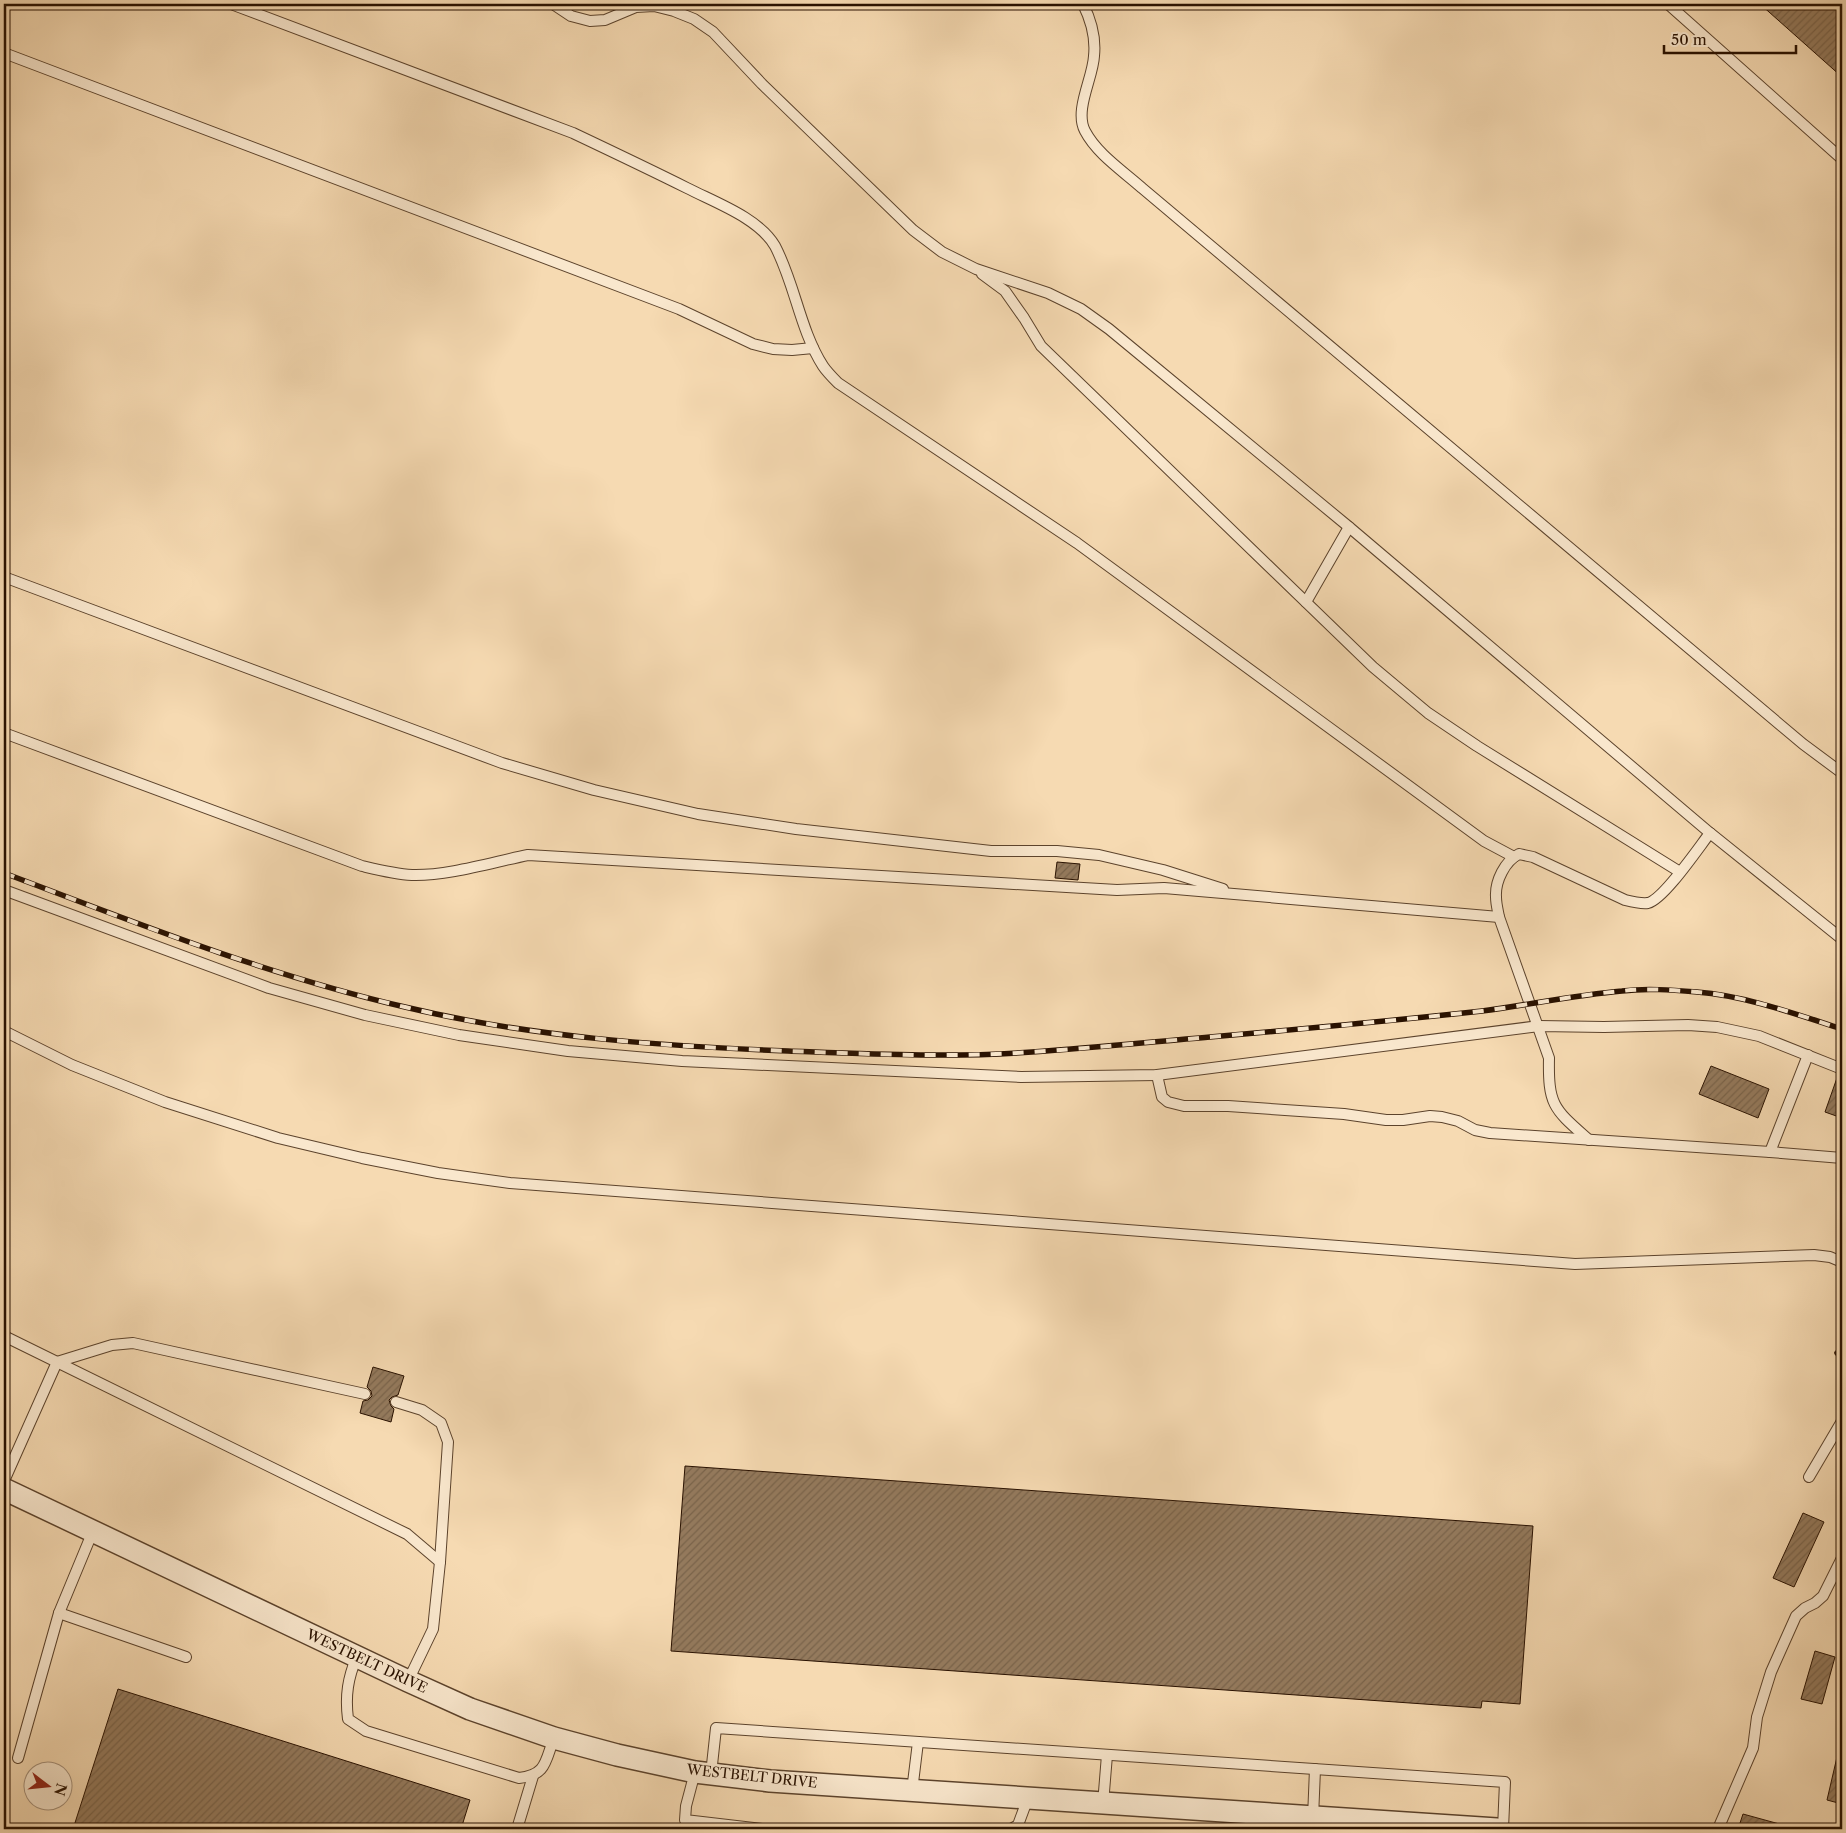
<svg xmlns="http://www.w3.org/2000/svg" width="1846" height="1833" font-family="'Libre Caslon Text',serif">
<style>
.building{fill:url(#building-hatch);stroke:#291100}
.lines{fill:none;stroke-linecap:round;stroke-linejoin:round}
.lane-casing{stroke:#5c432c;stroke-width:12}
.street-casing{stroke:#5c432c;stroke-width:24}
.lane{stroke:#f9e7cd;stroke-width:10}
.street{stroke:#f9e7cd;stroke-width:21}
.rail-casing{stroke:#291100;stroke-width:5.5}
.rail{stroke:#f9e7cd;stroke-width:4;stroke-dasharray:11;stroke-linecap:butt}
.labels{text-anchor:middle;dominant-baseline:central;stroke-width:4;stroke-linejoin:round;paint-order:stroke}
.street-label{font-size:14px;fill:#291100;stroke:#f9e7cd}
</style>
<defs>
<pattern id="building-hatch" width="6" height="6" patternUnits="userSpaceOnUse" patternTransform="scale(1.25)"><rect width="6" height="6" fill="#947a5d"/><path d="M-1 1l2-2M0 6l6-6M5 7l2-2" fill="none" stroke="#79634a"/></pattern>
</defs>
<rect width="100%" height="100%" fill="#f6dab2"/>
<filter id="stains"><feTurbulence type="fractalNoise" baseFrequency=".004" numOctaves="4"/><feColorMatrix values="0 0 0 0 .2 0 0 0 0 .09 0 0 0 0 .02 0 0 0 .5 -.17"/></filter>
<radialGradient id="worn" r=".72"><stop offset=".6" stop-color="#630" stop-opacity="0"/><stop offset="1" stop-color="#630" stop-opacity=".3"/></radialGradient>
<!-- building -->
<g class="building">
<polygon points="1760,4 1842,4 1842,77"/>
<polygon points="1057,862 1080,864 1078,880 1055,878"/>
<polygon points="1711,1066 1769,1089 1758,1118 1699,1094"/>
<polygon points="1838,1075 1842,1076 1842,1118 1825,1112"/>
<polygon points="373,1367 404,1376 398,1395 392,1397 389,1400 391,1406 394,1409 391,1422 360,1413 363,1401 368,1400 372,1396 371,1391 367,1387"/>
<polygon points="685,1466 1533,1526 1520,1704 1482,1701 1481,1708 671,1651"/>
<polygon points="1803,1513 1824,1522 1794,1587 1773,1578"/>
<polygon points="1815,1651 1835,1657 1822,1704 1801,1699"/>
<polygon points="118,1689 470,1800 461,1829 73,1829"/>
<polygon points="1837,1757 1842,1758 1842,1804 1827,1800"/>
<polygon points="1743,1814 1783,1825 1782,1829 1738,1829"/>
</g>
<g class="lines">
<!-- lane casing -->
<g class="lane-casing">
<g id="lane">
<path d="M231,4L573,133C611,151 649,169 687,188C714,202 759,218 775,246C795,284 800,330 823,366C827,372 833,378 838,383L1077,543L1484,841L1514,857"/>
<polyline points="553,4 571,16 590,21 605,20 636,7 654,6 674,11 694,19 713,32 762,84 913,230 942,252 976,269 1048,293 1081,309 1109,329 1349,527 1710,833 1842,939"/>
<path d="M1083,4C1091,20 1096,37 1094,56C1093,78 1074,110 1085,131C1097,154 1123,171 1142,188L1803,744L1842,773"/>
<polyline points="1668,4 1842,159"/>
<polyline points="4,53 679,309 753,344 773,349 792,350 813,348"/>
<polyline points="982,274 1005,291 1024,318 1041,346 1373,667 1428,713 1477,746 1680,872"/>
<polyline points="4,577 502,763 594,790 698,814 796,829 991,851 1057,851 1099,855 1163,870 1223,889"/>
<polyline points="1306,602 1349,527"/>
<path d="M4,733L362,866C379,870 395,874 412,875C448,876 493,862 528,855L1117,890L1164,888L1499,917"/>
<polyline points="4,890 269,988 365,1015 459,1035 568,1051 682,1061 1021,1077 1157,1075 1539,1026 1604,1027 1688,1025 1717,1027 1759,1036 1842,1069"/>
<polyline points="4,1031 72,1065 165,1102 278,1138 362,1158 438,1173 510,1183 1575,1264 1814,1255 1830,1257 1842,1262"/>
<polyline points="1157,1075 1162,1097 1168,1102 1184,1106 1228,1106 1344,1114 1386,1120 1403,1120 1430,1116 1442,1117 1458,1121 1475,1130 1490,1133 1770,1152 1842,1158"/>
<path d="M1589,1140C1554,1109 1548,1106 1549,1058L1499,917C1498,911 1496,904 1496,897C1495,881 1505,861 1519,854L1533,857L1625,900C1633,902 1641,904 1648,903C1664,899 1699,847 1710,833"/>
<polyline points="1770,1152 1808,1055"/>
<polyline points="4,1336 407,1534 440,1562"/>
<polyline points="396,1402 422,1410 441,1423 448,1442 440,1562 433,1629 408,1681"/>
<polyline points="1809,1477 1842,1421"/>
<polyline points="4,1481 57,1362 112,1345 133,1343 365,1394"/>
<polyline points="59,1613 186,1657"/>
<path d="M357,1656C348,1678 345,1695 348,1719L366,1731L519,1778C547,1775 545,1761 554,1738"/>
<polyline points="18,1758 59,1613 93,1531"/>
<polyline points="695,1772 686,1806 685,1820 762,1829"/>
<polyline points="711,1774 716,1728 1505,1782 1503,1829"/>
<polyline points="912,1791 918,1742"/>
<polyline points="1103,1804 1107,1755"/>
<polyline points="1313,1818 1315,1769"/>
<polyline points="517,1829 533,1776"/>
<polyline points="1011,1829 1018,1825 1028,1798"/>
<polyline points="1718,1829 1753,1748 1757,1717 1771,1672 1796,1616 1805,1608 1815,1603 1823,1596 1842,1558"/>
</g>
</g>
<!-- street casing -->
<g class="street-casing">
<polyline id="street" points="4,1489 408,1681 470,1709 554,1738 617,1755 695,1772 770,1781 1497,1829"/>
</g>
<!-- lane -->
<use href="#lane" class="lane"/>
<!-- street -->
<use href="#street" class="street"/>
<!-- rail casing -->
<g class="rail-casing">
<g id="rail">
<path d="M4,873C136,923 267,975 405,1007C530,1037 660,1046 788,1051C869,1054 951,1058 1032,1052C1092,1048 1151,1042 1210,1037C1301,1029 1391,1021 1482,1011C1528,1005 1575,995 1622,991C1646,988 1672,990 1697,992C1747,996 1795,1014 1842,1029"/>
<polyline points="1837,1353 1842,1349"/>
</g>
</g>
<!-- rail -->
<use href="#rail" class="rail"/>
</g>
<g class="labels">
<!-- street labels -->
<g class="street-label">
<text transform="translate(367 1661) rotate(25)">WESTBELT DRIVE</text>
<text transform="translate(752 1776) rotate(6)">WESTBELT DRIVE</text>
</g>
</g>
<!-- margin -->
<rect width="1846" height="1833" fill="none" stroke="#f6dab2" stroke-width="20"/>
<rect x="5" y="5" width="1836" height="1823" fill="none" stroke="#291100" stroke-width="2.5"/>
<rect x="10" y="10" width="1826" height="1813" fill="none" stroke="#291100"/>
<!-- north arrow -->
<g transform="translate(48 1786) rotate(106)"><circle r="24" fill="#f9e7cd" stroke="#a6917b"/>
<path d="M0-4L9 19L0 12L-9 19Z" fill="#8f2418"/>
<text y="-8" font-size="14" font-weight="bold" text-anchor="middle" fill="#291100">N</text>
</g>
<!-- scale -->
<path d="M1664 45v8h132v-8" fill="none" stroke="#291100" stroke-width="2.5"/>
<text x="1671" y="45" font-size="15" fill="#291100" stroke="#f9e7cd" stroke-width="4" paint-order="stroke">50 m</text>
<rect width="100%" height="100%" filter="url(#stains)"/>
<rect width="100%" height="100%" fill="url(#worn)"/>
</svg>
